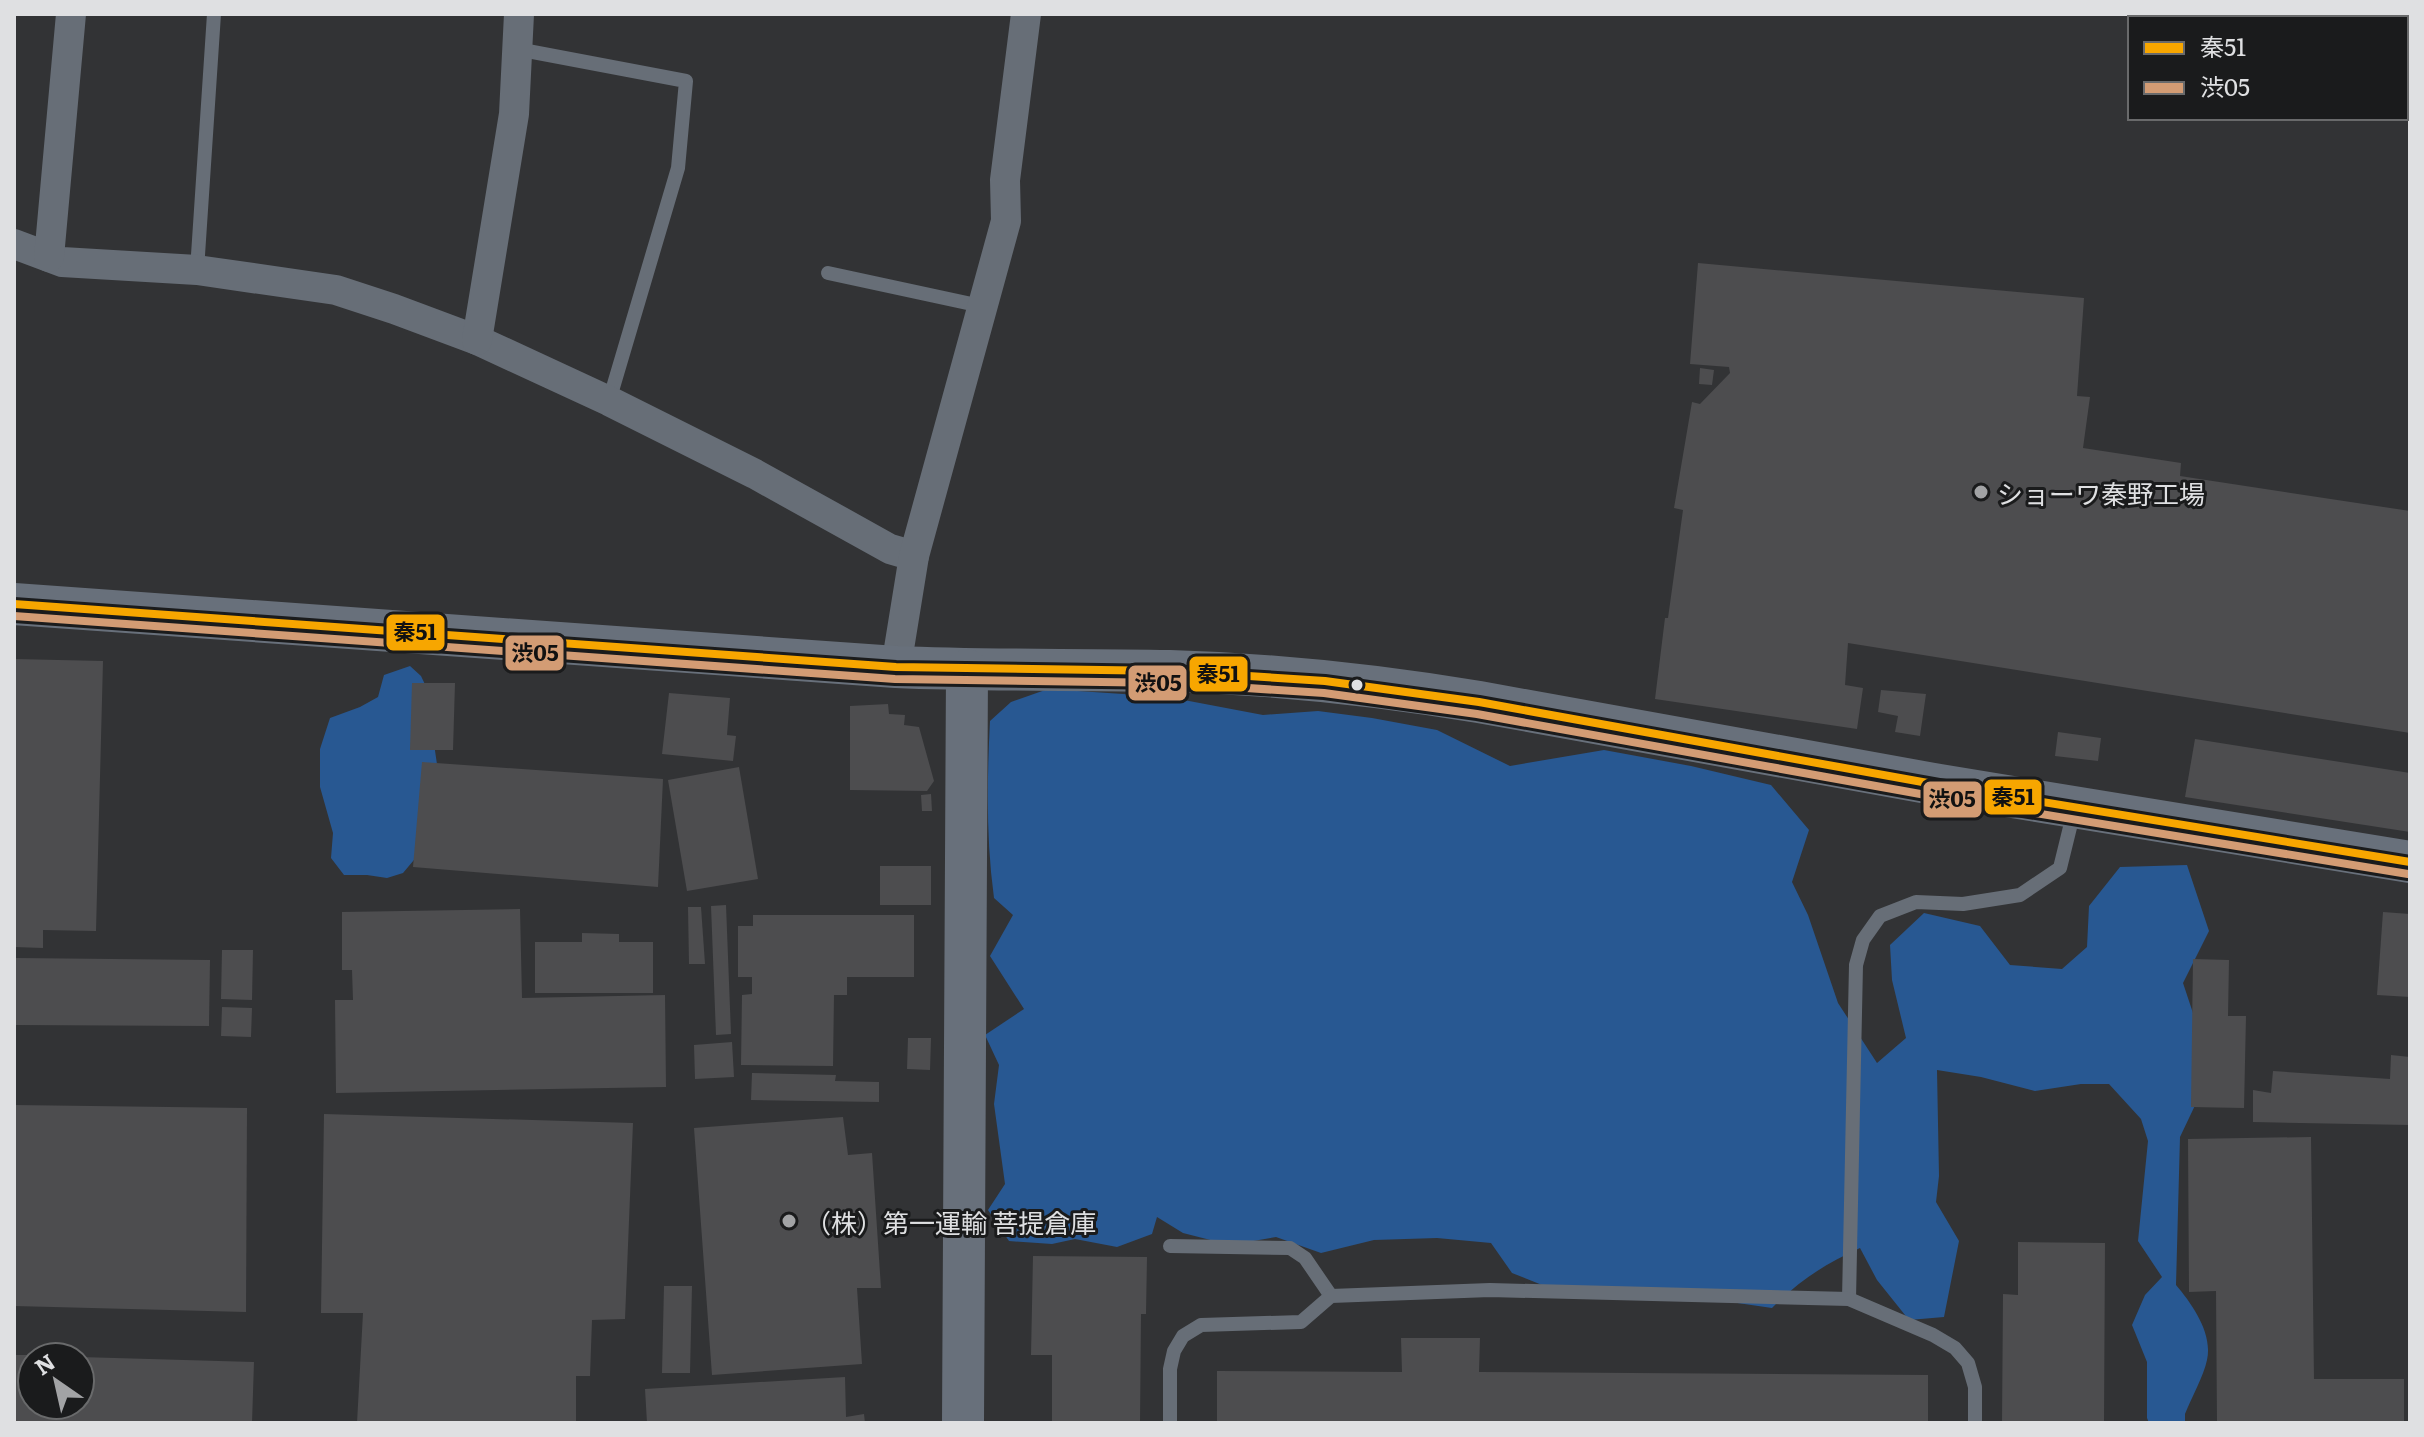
<svg xmlns="http://www.w3.org/2000/svg" width="2424" height="1437" font-family="Literata,'Noto Sans JP',serif">
<style>
.forest{fill:#285892}
.building{fill:#4d4d4f}
.lines{fill:none;stroke-linecap:round;stroke-linejoin:round}
.lane{stroke:#676e77;stroke-width:14}
.street{stroke:#676e77;stroke-width:30}
.secondary{stroke:#68707b;stroke-width:42}
.bus-1-casing{stroke:#1a1b1c;stroke-width:14}
.bus-2-casing{stroke:#1a1b1c;stroke-width:14}
.bus-1{stroke:#f7a600;stroke-width:8}
.bus-2{stroke:#d39c74;stroke-width:8}
.poi-dot{fill:#a2a3a5;stroke:#1a1b1c;stroke-width:3}
.bus-dot{fill:#dfe0e2;stroke:#1a1b1c;stroke-width:3}
.labels{text-anchor:middle;dominant-baseline:central;stroke-width:6;stroke-linejoin:round;paint-order:stroke}
.poi-label{font-size:26px;fill:#dfe0e2;stroke:#1a1b1c;text-anchor:start}
.line-badge{stroke:#1a1b1c;stroke-width:3}
.pale-badge-label{font-size:22px;text-anchor:middle;font-weight:bold;fill:#111}
</style>
<rect width="100%" height="100%" fill="#323335"/>
<!-- forest -->
<g class="forest">
<polygon points="410,666 421,676 431,697 433,737 438,771 429,842 403,873 387,878 367,875 344,875 331,858 333,833 320,787 320,749 330,718 360,707 378,697 384,675"/>
<path d="M1048,689L1168,697L1263,715L1318,711L1372,718L1437,730L1510,766L1604,750L1691,766L1771,785L1809,830L1792,882L1808,915L1838,1003L1877,1063L1906,1038L1892,980L1890,945L1924,913L1980,926L2010,965L2062,969L2087,947L2089,906L2120,867L2187,865L2209,931L2183,983L2198,1028L2199,1097L2180,1137L2176,1285C2192,1304 2213,1333 2207,1360C2204,1375 2191,1399 2185,1414V1423H2149L2147,1418V1362L2132,1325L2145,1295L2162,1277L2138,1241L2148,1141L2141,1119L2109,1084H2081L2035,1091L1981,1077L1937,1070L1939,1176L1936,1202L1959,1241L1944,1317L1909,1320L1877,1280L1860,1248C1825,1264 1800,1280 1772,1308L1696,1297L1562,1293L1512,1273L1491,1243L1437,1238L1374,1240L1321,1253L1276,1237L1230,1245L1183,1233L1157,1217L1152,1234L1117,1247L1075,1239L1052,1244L1009,1241L988,1210L1005,1184L994,1104L999,1065L985,1035L1024,1009L990,956L1013,915L994,898C986,839 987,780 990,721L1011,702Z"/>
</g>
<!-- building -->
<g class="building">
<polygon points="1698,263 2084,298 2077,396 2090,397 2083,448 2181,463 2180,476 2410,511 2410,733 1848,643 1845,685 1863,688 1857,729 1655,699 1665,618 1668,618 1683,510 1674,508 1692,402 1700,404 1730,373 1729,367 1690,364"/>
<polygon points="1700,368 1714,370 1712,385 1699,384"/>
<polygon points="14,659 103,661 96,931 43,930 43,948 14,947"/>
<polygon points="412,683 455,683 453,750 410,750"/>
<polygon points="1881,690 1926,694 1920,736 1895,732 1898,716 1878,712"/>
<polygon points="669,693 730,698 727,735 736,736 733,761 662,754"/>
<polygon points="888,704 889,714 905,715 904,725 919,727 934,781 927,791 850,790 850,706"/>
<polygon points="2058,732 2101,738 2098,761 2055,756"/>
<polygon points="2195,739 2410,773 2410,832 2185,797"/>
<polygon points="422,762 663,779 658,887 413,867"/>
<polygon points="739,767 758,879 687,891 668,780"/>
<polygon points="931,794 932,811 922,811 921,795"/>
<rect x="880" y="866" width="51" height="39"/>
<polygon points="726,905 731,1034 716,1035 711,906"/>
<polygon points="688,907 701,907 705,964 689,964"/>
<polygon points="520,909 522,998 665,995 666,1087 336,1093 335,1000 353,1000 352,970 342,970 342,912"/>
<polygon points="2383,912 2410,914 2410,997 2377,995"/>
<polygon points="753,915 914,915 914,977 847,977 847,995 834,995 833,1066 741,1065 742,995 752,994 752,977 738,977 738,926 753,926"/>
<polygon points="582,933 619,934 619,942 653,942 653,993 535,993 535,942 582,942"/>
<polygon points="222,950 253,950 252,1000 221,999"/>
<polygon points="16,958 210,960 209,1026 16,1025"/>
<polygon points="2193,959 2229,960 2228,1016 2246,1016 2244,1108 2191,1107"/>
<polygon points="222,1007 252,1008 251,1037 221,1036"/>
<polygon points="908,1038 931,1038 930,1070 907,1069"/>
<polygon points="732,1042 734,1077 695,1079 694,1045"/>
<polygon points="2391,1055 2410,1057 2410,1125 2253,1122 2253,1090 2271,1093 2273,1071 2390,1079"/>
<polygon points="752,1073 836,1075 835,1081 879,1082 879,1102 751,1100"/>
<polygon points="14,1105 247,1108 246,1312 14,1306"/>
<polygon points="324,1114 633,1123 625,1319 592,1320 590,1376 576,1376 576,1423 357,1423 363,1313 321,1313"/>
<polygon points="843,1117 848,1155 872,1153 881,1288 857,1288 862,1364 712,1375 694,1128"/>
<polygon points="2311,1137 2314,1379 2404,1379 2404,1423 2217,1423 2216,1291 2189,1292 2188,1139"/>
<polygon points="2018,1242 2105,1243 2104,1423 2002,1423 2003,1294 2018,1295"/>
<polygon points="1033,1256 1147,1257 1146,1314 1141,1314 1140,1423 1052,1423 1052,1355 1031,1355"/>
<polygon points="664,1286 692,1286 690,1373 662,1373"/>
<polygon points="1401,1338 1480,1338 1479,1372 1928,1375 1928,1423 1217,1423 1217,1371 1402,1372"/>
<polygon points="14,1355 32,1355 32,1405 80,1405 80,1357 254,1362 252,1423 14,1423"/>
<polygon points="845,1377 846,1417 864,1414 865,1423 647,1423 645,1389"/>
</g>
<g class="lines">
<!-- lane -->
<g class="lane">
<polyline points="517,49 686,81 678,168 609,401"/>
<polyline points="197,270 214,14"/>
<polyline points="828,273 981,306"/>
<polyline points="1170,1246 1290,1248 1305,1258 1331,1296"/>
<polyline points="1849,1299 1856,965 1863,940 1880,916 1916,902 1963,904 2020,895 2060,868 2074,811"/>
<polyline points="1170,1423 1170,1369 1174,1351 1183,1336 1201,1325 1301,1322 1331,1296 1490,1290 1849,1299 1933,1335 1955,1348 1968,1363 1975,1387 1975,1423"/>
</g>
<!-- street -->
<g class="street">
<polyline points="14,244 62,262 197,270 336,290 394,309 477,340 609,401 755,474 890,549 914,556"/>
<polyline points="49,257 71,14"/>
<polyline points="477,340 514,114 519,14"/>
<polyline points="896,667 914,556 1006,221 1005,180 1026,14"/>
</g>
<!-- secondary -->
<g class="secondary">
<path d="M14,604L896,667C987,671 1078,669 1170,671C1274,674 1377,685 1479,702L1939,785L2410,862"/>
<polyline points="963,1423 967,670"/>
</g>
<!-- bus-1 casing -->
<g class="bus-1-casing">
<polyline id="bus-1" points="14,604 896,667 1170,671 1325,681 1479,702 1939,785 2410,862"/>
</g>
<!-- bus-2 casing -->
<g class="bus-2-casing">
<polyline id="bus-2" points="14,616 895,679 1170,683 1324,693 1477,714 1937,797 2408,874"/>
</g>
<!-- bus-1 -->
<use href="#bus-1" class="bus-1"/>
<!-- bus-2 -->
<use href="#bus-2" class="bus-2"/>
</g>
<!-- markers -->
<g class="poi-dot">
<circle cx="1981" cy="492" r="8"/>
<circle cx="789" cy="1221" r="8"/>
</g>
<circle class="bus-dot" cx="1357" cy="685" r="7"/>
<g class="labels">
<!-- poi labels -->
<g class="poi-label">
<text x="1997" y="492">ショーワ秦野工場</text>
<text x="805" y="1221">（株）第一運輸 菩提倉庫</text>
</g>
</g>
<g class="line-badge">
<rect x="385" y="613" width="61" height="39" rx="8" fill="#f7a600"/>
<rect x="504" y="634" width="61" height="38" rx="8" fill="#d39c74"/>
<rect x="1188" y="655" width="61" height="38" rx="8" fill="#f7a600"/>
<rect x="1127" y="664" width="61" height="38" rx="8" fill="#d39c74"/>
<rect x="1983" y="778" width="60" height="38" rx="8" fill="#f7a600"/>
<rect x="1922" y="780" width="61" height="39" rx="8" fill="#d39c74"/>
</g>
<g class="pale-badge-label">
<text x="415" y="640">秦51</text>
<text x="535" y="661">渋05</text>
<text x="1218" y="682">秦51</text>
<text x="1158" y="691">渋05</text>
<text x="2013" y="805">秦51</text>
<text x="1952" y="807">渋05</text>
</g>
<!-- border -->
<rect width="2424" height="1437" fill="none" stroke="#dfe0e2" stroke-width="32"/>
<!-- legend -->
<rect x="2128" y="16" width="280" height="104" fill="#1a1b1c" stroke="#696a6b" stroke-width="2"/>
<rect x="2144" y="42" width="40" height="12" fill="#f7a600" stroke="#696a6b" stroke-width="2"/>
<text x="2200" y="56" font-size="24" fill="#dfe0e2">秦51</text>
<rect x="2144" y="82" width="40" height="12" fill="#d39c74" stroke="#696a6b" stroke-width="2"/>
<text x="2200" y="96" font-size="24" fill="#dfe0e2">渋05</text>
<!-- north arrow -->
<g transform="translate(56 1381) rotate(326)"><circle r="38" fill="#1a1b1c" stroke="#696a6b" stroke-width="2"/>
<path d="M0-6L14 30L0 20L-14 30Z" fill="#a2a3a5"/>
<text y="-12" font-size="22" font-weight="bold" text-anchor="middle" fill="#dfe0e2">N</text>
</g>
</svg>
